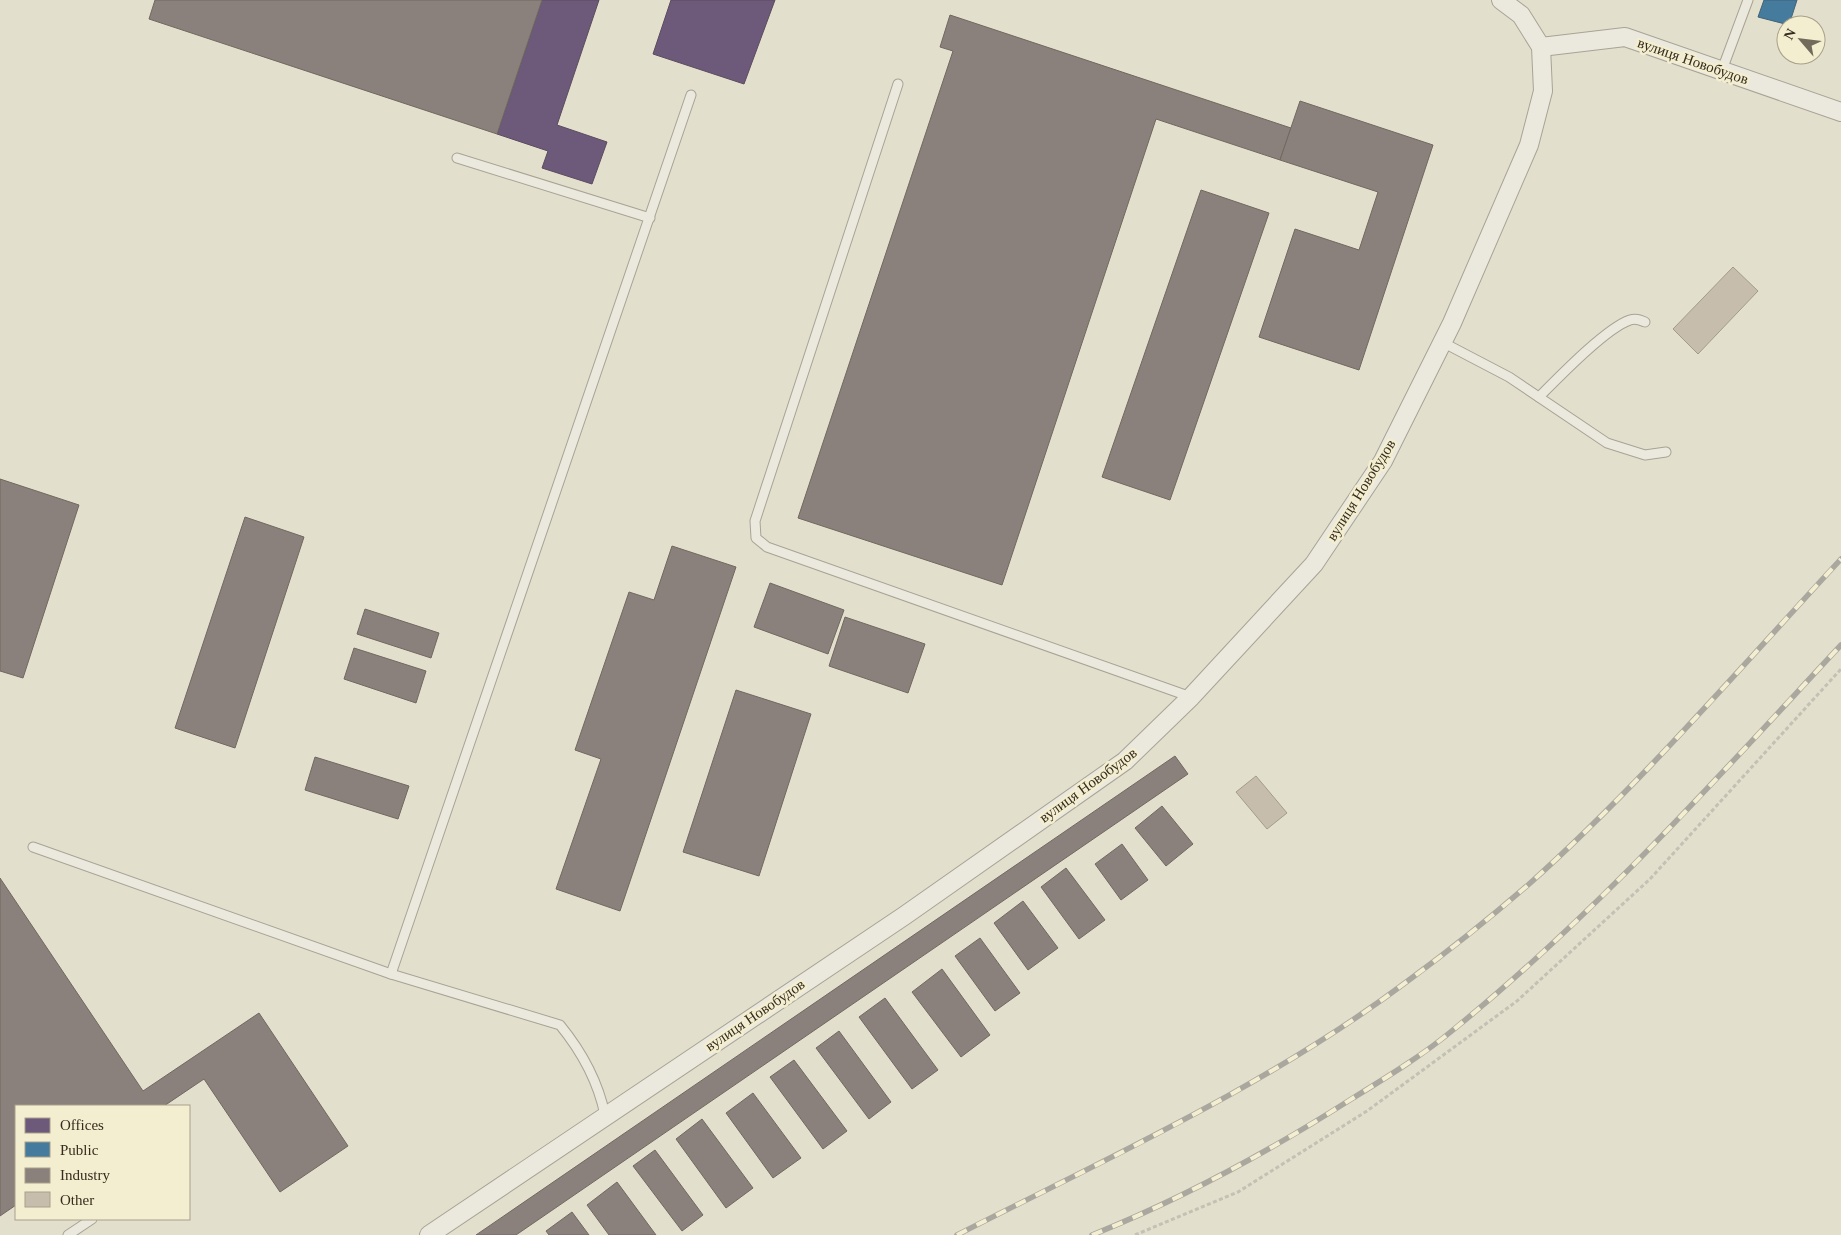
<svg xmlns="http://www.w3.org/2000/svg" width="1841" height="1235" font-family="'Times New Roman',serif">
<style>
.offices{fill:#6d597a;stroke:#5c4c5e}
.public{fill:#457b9d;stroke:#406377}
.industry{fill:#8a817c;stroke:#716860}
.building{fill:#c6bdad;stroke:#a29b8c}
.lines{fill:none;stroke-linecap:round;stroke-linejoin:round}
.lane-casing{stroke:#a8a395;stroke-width:11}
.street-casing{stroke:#a8a395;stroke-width:20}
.path{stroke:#c3c0b4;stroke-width:3;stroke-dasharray:4 2.5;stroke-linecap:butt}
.lane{stroke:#ebe8dd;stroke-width:9}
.street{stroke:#ebe8dd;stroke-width:18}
.rail-casing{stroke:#aaa79e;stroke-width:5.5}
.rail{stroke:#f4eed1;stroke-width:4;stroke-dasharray:11;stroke-linecap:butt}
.labels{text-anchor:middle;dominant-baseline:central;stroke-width:5;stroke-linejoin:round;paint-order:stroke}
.street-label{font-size:15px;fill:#362c1e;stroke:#f4eed1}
</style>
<rect width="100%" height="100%" fill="#e2dfcc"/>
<!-- offices -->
<g class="offices">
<polygon points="542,0 599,0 557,125 607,142 592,184 542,168 548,151 497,134"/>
<polygon points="671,0 775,0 744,84 653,54"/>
</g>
<!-- public -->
<polygon class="public" points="1764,0 1797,0 1789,25 1758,17"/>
<!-- industry -->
<g class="industry">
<polygon points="155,0 542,0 497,134 149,19"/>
<polygon points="950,15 1291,128 1280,160 1156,119 1002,585 798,518 953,51 940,47"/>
<polygon points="1300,101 1433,145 1359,370 1259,337 1295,229 1359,250 1378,192 1280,160"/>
<polygon points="1201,190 1269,213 1170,500 1102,477"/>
<polygon points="0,479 79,505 23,678 0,671"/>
<polygon points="245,517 304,537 235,748 175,728"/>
<polygon points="672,546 736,567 620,911 556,889 601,759 575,750 629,592 654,600"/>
<polygon points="770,583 844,610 828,654 754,627"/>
<polygon points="365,609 439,633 431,658 357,634"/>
<polygon points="845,617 925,644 908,693 829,666"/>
<polygon points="354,648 426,671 416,703 344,679"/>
<polygon points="736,690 811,714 759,876 683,852"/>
<polygon points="1175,756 1188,774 516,1235 476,1235"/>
<polygon points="315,757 409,786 398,819 305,790"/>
<polygon points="1162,806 1193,844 1166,866 1135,828"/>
<polygon points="1122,844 1148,880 1121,900 1095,864"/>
<polygon points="1066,868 1105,920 1079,939 1041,887"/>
<polygon points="0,878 143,1091 259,1013 348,1146 280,1192 204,1079 164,1106 16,1106 16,1205 0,1216"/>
<polygon points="1023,901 1058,948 1028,970 994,923"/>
<polygon points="980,938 1020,993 995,1011 955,956"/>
<polygon points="942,969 990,1035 961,1057 912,992"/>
<polygon points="885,998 938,1070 912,1089 859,1017"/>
<polygon points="839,1031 891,1102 869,1119 816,1048"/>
<polygon points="794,1060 847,1131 823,1149 770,1077"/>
<polygon points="753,1093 801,1158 773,1178 726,1113"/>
<polygon points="702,1119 753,1188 726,1208 676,1139"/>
<polygon points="655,1150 703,1215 682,1231 633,1166"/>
<polygon points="617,1182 656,1235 609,1235 587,1205"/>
<polygon points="572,1212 589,1235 549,1235 546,1231"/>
</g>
<!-- building -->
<g class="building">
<polygon points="1733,267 1758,291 1698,354 1673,329"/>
<polygon points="1256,776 1287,813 1267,829 1236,792"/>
</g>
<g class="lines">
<!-- lane casing -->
<g class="lane-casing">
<g id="lane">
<polyline points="1722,70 1748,0"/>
<polyline points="898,84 755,521 756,538 767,547 1191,697"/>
<polyline points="457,158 650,218"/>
<polyline points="1442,342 1509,377 1607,443 1645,455 1666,452"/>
<path d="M1539,397C1558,378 1606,328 1630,320C1636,318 1640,320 1645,322"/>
<path d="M33,847L391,974L560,1025C582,1052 598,1081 605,1115"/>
<polyline points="391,974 691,95"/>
<polyline points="68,1235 92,1219"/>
</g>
</g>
<!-- street casing -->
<g class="street-casing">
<g id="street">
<polyline points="1541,47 1625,37 1841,112"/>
<polyline points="429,1235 904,916 1125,761 1191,697 1314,564 1383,461 1452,323 1529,145 1543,91 1541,47 1521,15 1501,0"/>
</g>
</g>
<!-- path -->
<polyline class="path" points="1135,1235 1238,1192 1367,1111 1517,1001 1650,879 1841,669"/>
<!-- lane -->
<use href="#lane" class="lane"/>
<!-- street -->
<use href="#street" class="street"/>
<!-- rail casing -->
<g class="rail-casing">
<g id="rail">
<path d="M957,1235C1110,1157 1271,1084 1409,980C1450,950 1490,918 1528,885C1638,787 1740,668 1841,559"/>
<path d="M1092,1235C1184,1198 1270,1151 1353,1098C1387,1077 1423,1055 1453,1030C1595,915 1717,778 1841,645"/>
</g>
</g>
<!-- rail -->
<use href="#rail" class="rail"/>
</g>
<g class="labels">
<!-- street labels -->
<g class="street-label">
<text transform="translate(1693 61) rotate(19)">вулиця Новобудов</text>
<text transform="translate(1361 490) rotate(-58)">вулиця Новобудов</text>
<text transform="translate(1088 785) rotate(-36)">вулиця Новобудов</text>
<text transform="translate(755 1015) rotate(-34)">вулиця Новобудов</text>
</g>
</g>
<!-- legend -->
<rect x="15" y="1105" width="175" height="115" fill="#f4eed1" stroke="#a8a089"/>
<rect x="25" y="1118" width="25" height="15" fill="#6d597a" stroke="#a8a089"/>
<text x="60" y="1130" font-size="15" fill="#362c1e">Offices</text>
<rect x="25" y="1142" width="25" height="15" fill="#457b9d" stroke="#a8a089"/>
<text x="60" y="1155" font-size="15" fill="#362c1e">Public</text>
<rect x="25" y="1168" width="25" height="15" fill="#8a817c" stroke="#a8a089"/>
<text x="60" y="1180" font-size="15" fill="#362c1e">Industry</text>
<rect x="25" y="1192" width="25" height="15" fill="#c6bdad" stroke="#a8a089"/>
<text x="60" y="1205" font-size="15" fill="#362c1e">Other</text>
<!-- north arrow -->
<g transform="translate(1801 40) rotate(298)"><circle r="24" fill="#f4eed1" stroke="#a8a089"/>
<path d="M0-4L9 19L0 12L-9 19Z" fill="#726b5b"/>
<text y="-8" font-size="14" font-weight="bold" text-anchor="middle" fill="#362c1e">N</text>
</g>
</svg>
